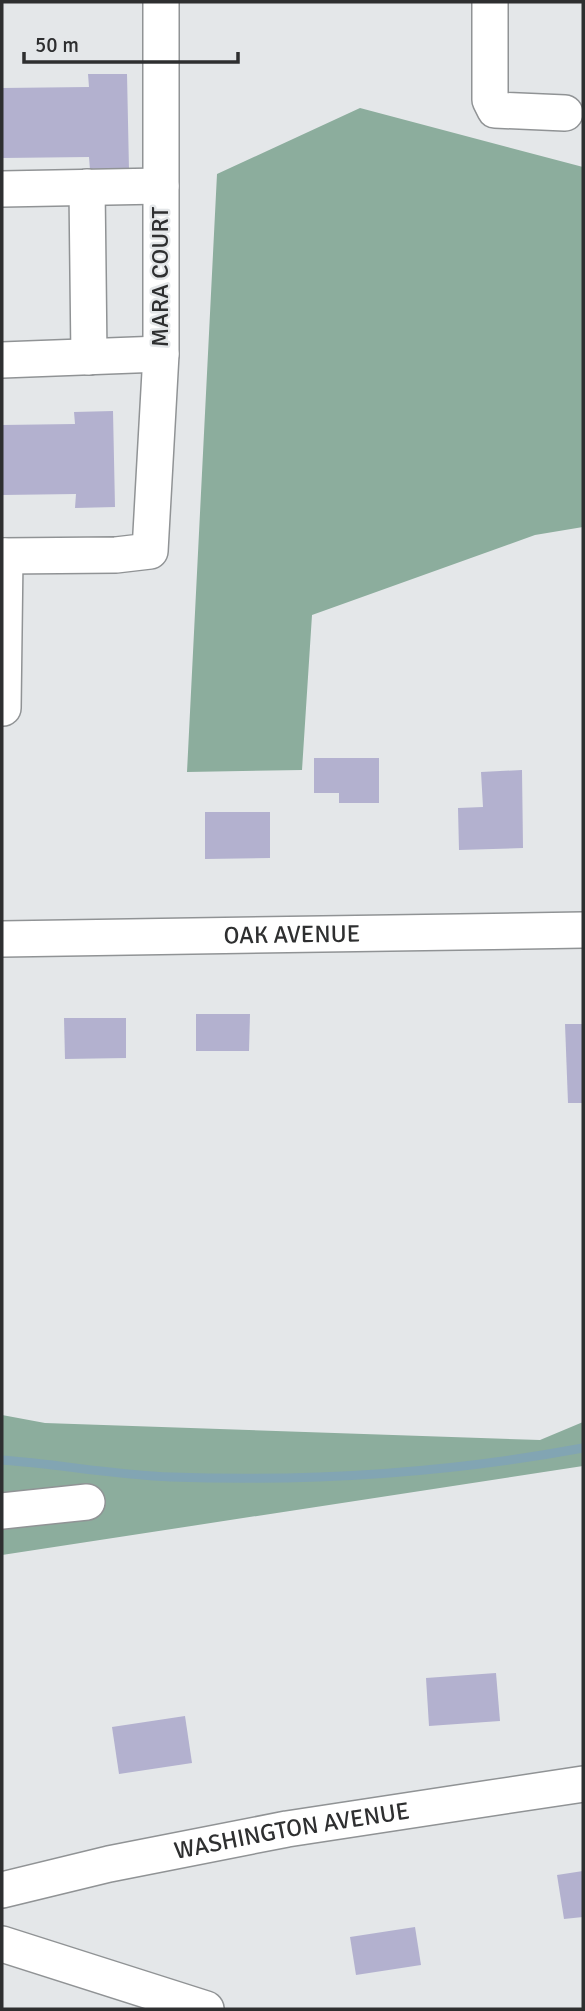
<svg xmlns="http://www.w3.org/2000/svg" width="585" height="2011" font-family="Signika,sans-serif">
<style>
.forest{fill:#8cad9d}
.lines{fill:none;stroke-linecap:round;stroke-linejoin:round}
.stream{stroke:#82a5b3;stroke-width:9}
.building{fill:#b3b1cf}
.minor-casing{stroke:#909395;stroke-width:38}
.minor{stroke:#fff;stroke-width:35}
.labels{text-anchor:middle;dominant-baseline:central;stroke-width:5;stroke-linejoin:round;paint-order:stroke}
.street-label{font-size:24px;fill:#2e2f30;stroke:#e4e7e9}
</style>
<rect width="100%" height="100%" fill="#e4e7e9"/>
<!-- forest -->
<g class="forest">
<polygon points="360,108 583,167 583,527 535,535 312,615 302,770 187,772 217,174"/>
<polygon points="2,1415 45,1423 540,1440 583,1422 583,1466 2,1555"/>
</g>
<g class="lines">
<!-- stream -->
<path class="stream" d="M2,1460C58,1464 114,1475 171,1477C308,1482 448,1473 583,1448"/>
</g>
<!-- building -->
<g class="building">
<polygon points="88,74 127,74 129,170 90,170 89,157 2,158 2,88 89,87"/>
<polygon points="113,411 115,507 75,508 76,494 2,495 2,425 75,424 74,412"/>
<polygon points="314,758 379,758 379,803 339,803 339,793 314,793"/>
<polygon points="522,770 523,848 459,850 458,808 483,807 481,772"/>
<polygon points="205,812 270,812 270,858 205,859"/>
<polygon points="196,1014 250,1014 249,1051 196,1051"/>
<polygon points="64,1018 126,1018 126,1058 65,1059"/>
<polygon points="565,1024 583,1024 583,1103 568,1103"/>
<polygon points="496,1673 500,1721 429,1726 426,1678"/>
<polygon points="185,1716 192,1763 119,1774 112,1727"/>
<polygon points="583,1871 583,1917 564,1919 557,1875"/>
<polygon points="415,1927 421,1965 356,1975 350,1937"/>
</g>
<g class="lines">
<!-- minor casing -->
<g class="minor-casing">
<g id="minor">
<polyline points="490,2 490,100 495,110 565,113"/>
<polyline points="87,187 89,357"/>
<polyline points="2,189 161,186"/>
<polyline points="2,360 161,354"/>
<polyline points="2,556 116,555 150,551 161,354 161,2"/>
<polyline points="3,708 5,556"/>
<path id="s1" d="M2,939L583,930"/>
<polyline points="2,1511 87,1502"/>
<path id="s2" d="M2,1890L109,1864L287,1829L583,1784"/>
<polyline points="2,1944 206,2009"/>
</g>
</g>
<!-- minor -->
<use href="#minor" class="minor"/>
</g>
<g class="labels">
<!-- street labels -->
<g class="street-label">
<text transform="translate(160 277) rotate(-90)">MARA COURT</text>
<text stroke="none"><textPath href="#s1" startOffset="290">OAK AVENUE</textPath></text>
<text stroke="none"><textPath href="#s2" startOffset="296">WASHINGTON AVENUE</textPath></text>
</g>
</g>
<!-- border -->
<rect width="585" height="2011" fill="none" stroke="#2e2f30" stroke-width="7"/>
<!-- scale -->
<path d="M24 52v10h214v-10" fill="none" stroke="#2e2f30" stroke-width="3.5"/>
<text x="35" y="52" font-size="21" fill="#2e2f30" stroke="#e4e7e9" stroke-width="5" paint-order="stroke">50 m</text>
</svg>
